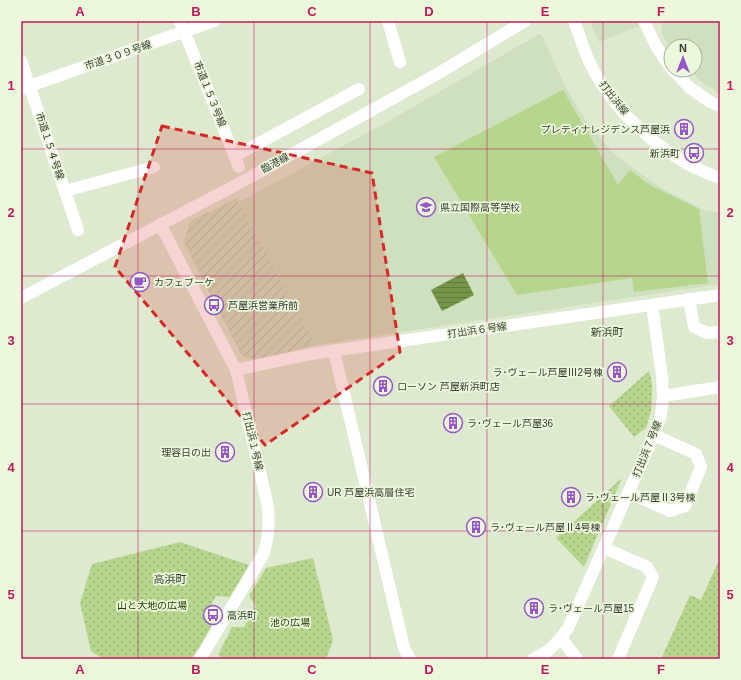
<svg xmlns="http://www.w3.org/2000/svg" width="741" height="680" font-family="Helvetica,'Noto Sans JP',sans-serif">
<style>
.built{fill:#cfe0be}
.industrial{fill:url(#industrial-furrows)}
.green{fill:url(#green-dots)}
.pitch{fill:#b6d68e}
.water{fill:url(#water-rules)}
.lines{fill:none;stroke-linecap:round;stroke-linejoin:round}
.minor{stroke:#fff;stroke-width:12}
.marked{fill:#d62828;fill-opacity:0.2;stroke:#d62828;stroke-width:3;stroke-dasharray:8 5;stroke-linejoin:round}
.grid{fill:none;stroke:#c2185b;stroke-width:1;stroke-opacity:0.55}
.labels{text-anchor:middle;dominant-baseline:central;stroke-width:3.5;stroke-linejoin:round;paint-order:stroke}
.street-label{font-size:10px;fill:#383d32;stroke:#ebf8dc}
.poi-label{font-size:10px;fill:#383d32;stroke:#ebf8dc;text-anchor:start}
.park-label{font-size:10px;fill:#283c01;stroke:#ebf8dc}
.neighbourhood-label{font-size:11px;fill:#303924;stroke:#ebf8dc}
.neatline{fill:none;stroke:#c2185b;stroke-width:1.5}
.grid-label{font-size:13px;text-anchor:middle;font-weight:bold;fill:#c2185b}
</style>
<defs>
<pattern id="industrial-furrows" width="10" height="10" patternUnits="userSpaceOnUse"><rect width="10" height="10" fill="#cfe0be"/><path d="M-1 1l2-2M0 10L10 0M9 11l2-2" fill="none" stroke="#b2c1a4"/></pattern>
<pattern id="green-dots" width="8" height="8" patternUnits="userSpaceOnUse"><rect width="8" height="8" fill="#b6d68e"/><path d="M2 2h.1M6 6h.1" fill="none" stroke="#95af75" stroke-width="1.8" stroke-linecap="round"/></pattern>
<pattern id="water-rules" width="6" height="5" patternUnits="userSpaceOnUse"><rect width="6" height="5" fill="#759648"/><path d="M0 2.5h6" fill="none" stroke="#617c3d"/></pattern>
</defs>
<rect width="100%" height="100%" fill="#ddeacf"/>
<!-- built -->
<g class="built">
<polygon points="590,21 638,21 640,26 599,42"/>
<polygon points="662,21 720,21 720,94 704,84 689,70 695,70 695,46 671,46 671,49 661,32 662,26"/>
<polygon points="541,33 563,82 586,121 613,153 638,172 663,189 704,210 720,213 720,284 316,345 239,202 387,122"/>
</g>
<!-- industrial -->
<polygon class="industrial" points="237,198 239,202 316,345 257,359 247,358 241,354 184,243 190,221"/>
<!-- green -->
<g class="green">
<polygon points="649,371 652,383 652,397 651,411 646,428 634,437 609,406"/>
<polygon points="622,478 584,567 556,538"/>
<polygon points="180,542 249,565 230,597 216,596 205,616 211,627 198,649 191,659 103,659 91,651 80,603 92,564"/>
<polygon points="313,558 333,640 326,659 224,659 218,655 232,627 244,627 256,606 249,596 266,568"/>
<polygon points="720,558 720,659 661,659 690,595 701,600"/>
</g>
<!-- pitch -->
<polygon class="pitch" points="563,90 618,185 630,170 650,185 699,209 708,283 634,292 632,278 517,295 434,157"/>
<!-- water -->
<polygon class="water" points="463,273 474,295 442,311 431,290"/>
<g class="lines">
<!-- minor -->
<g class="minor">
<polyline points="180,21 239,167"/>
<polyline points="388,21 400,62"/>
<path d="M574,21C579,34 583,48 589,61C607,101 644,138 681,160C693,168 707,173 720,178"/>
<polyline points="644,21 656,46 671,68"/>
<polyline points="21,61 78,230"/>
<polyline points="673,70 689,87 710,102 720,106"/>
<polyline points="21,89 214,21"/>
<polyline points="235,156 359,89"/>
<polyline points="65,191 154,167"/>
<path d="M160,224L236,370L267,502C270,520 269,537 263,555L200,659"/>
<polyline points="21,298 236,185 439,73 525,21"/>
<polyline points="689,299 694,327 707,333 720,332"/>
<polyline points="334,351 404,648 410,659"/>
<polyline points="236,370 311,354 720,295"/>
<polyline points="663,396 720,387"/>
<polyline points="629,493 670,511 685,506 701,467 696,454 654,435"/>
<polyline points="604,548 647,567 653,577 618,659"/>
<polyline points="561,638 577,659"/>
<polyline points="533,659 548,651 561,638 568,628 654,435 661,415 663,396 662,376 652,305"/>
</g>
</g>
<!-- marked area -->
<path class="marked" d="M162,126L372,173L400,352L265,445L115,267Z"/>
<!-- grid -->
<path class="grid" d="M138,21V659M254,21V659M370,21V659M487,21V659M603,21V659M21,149H720M21,276H720M21,404H720M21,531H720"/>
<!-- icons -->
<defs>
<g id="building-ring" transform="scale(1)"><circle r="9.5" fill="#ebf8dc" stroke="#9855ca" stroke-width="1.5"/><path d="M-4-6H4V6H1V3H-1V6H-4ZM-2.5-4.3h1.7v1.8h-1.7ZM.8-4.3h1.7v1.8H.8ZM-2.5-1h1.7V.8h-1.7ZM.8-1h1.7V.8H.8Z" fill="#9855ca"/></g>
<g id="bus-ring" transform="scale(1)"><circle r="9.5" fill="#ebf8dc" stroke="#9855ca" stroke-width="1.5"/><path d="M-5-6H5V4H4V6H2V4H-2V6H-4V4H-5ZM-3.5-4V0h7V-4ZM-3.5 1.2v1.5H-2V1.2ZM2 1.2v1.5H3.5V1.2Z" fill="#9855ca"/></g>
<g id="school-ring" transform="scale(1)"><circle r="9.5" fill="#ebf8dc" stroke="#9855ca" stroke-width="1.5"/><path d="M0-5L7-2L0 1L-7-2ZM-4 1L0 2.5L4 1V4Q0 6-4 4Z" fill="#9855ca"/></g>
<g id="cafe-ring" transform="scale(1)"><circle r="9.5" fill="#ebf8dc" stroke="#9855ca" stroke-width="1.5"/><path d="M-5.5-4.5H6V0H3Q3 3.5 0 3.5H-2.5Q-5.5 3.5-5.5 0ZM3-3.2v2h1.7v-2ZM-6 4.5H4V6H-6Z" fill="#9855ca"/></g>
</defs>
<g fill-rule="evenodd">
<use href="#building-ring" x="684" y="129"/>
<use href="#bus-ring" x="694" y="153"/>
<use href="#school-ring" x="426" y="207"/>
<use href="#cafe-ring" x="140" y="282"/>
<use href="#bus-ring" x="214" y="305"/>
<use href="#building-ring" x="617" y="372"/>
<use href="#building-ring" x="383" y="386"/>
<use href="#building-ring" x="453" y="423"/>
<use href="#building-ring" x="225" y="452"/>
<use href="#building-ring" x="313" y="492"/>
<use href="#building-ring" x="571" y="497"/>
<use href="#building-ring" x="476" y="527"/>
<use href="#building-ring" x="534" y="608"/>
<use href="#bus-ring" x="213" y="615"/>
</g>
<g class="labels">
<!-- street labels -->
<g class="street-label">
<text transform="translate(118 55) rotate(-19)">市道３０９号線</text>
<text transform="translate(210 94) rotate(68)">市道１５３号線</text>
<text transform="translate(614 98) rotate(52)">打出浜線</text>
<text transform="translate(50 146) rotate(72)">市道１５４号線</text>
<text transform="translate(275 163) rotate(-29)">臨港線</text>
<text transform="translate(477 330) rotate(-8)">打出浜６号線</text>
<text transform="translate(253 441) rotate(77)">打出浜１号線</text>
<text transform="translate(647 449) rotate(-68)">打出浜７号線</text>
</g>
<!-- poi labels -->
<g class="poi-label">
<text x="670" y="129" text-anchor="end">プレティナレジデンス芦屋浜</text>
<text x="680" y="153" text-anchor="end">新浜町</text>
<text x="440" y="207">県立国際高等学校</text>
<text x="154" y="282">カフェブーケ</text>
<text x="228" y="305">芦屋浜営業所前</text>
<text x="603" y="372" text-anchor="end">ラ･ヴェール芦屋Ⅲ2号棟</text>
<text x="397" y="386">ローソン 芦屋新浜町店</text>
<text x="467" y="423">ラ･ヴェール芦屋36</text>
<text x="211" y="452" text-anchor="end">理容日の出</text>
<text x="327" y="492">UR 芦屋浜高層住宅</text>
<text x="585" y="497">ラ･ヴェール芦屋Ⅱ3号棟</text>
<text x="490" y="527">ラ･ヴェール芦屋Ⅱ4号棟</text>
<text x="548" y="608">ラ･ヴェール芦屋15</text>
<text x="227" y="615">高浜町</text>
</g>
<!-- park labels -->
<g class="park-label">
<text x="152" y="605">山と大地の広場</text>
<text x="290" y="622">池の広場</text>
</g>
<!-- neighbourhood labels -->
<g class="neighbourhood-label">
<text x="607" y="332">新浜町</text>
<text x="170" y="579">高浜町</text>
</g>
</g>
<!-- border -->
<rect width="741" height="680" fill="none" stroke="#ebf8dc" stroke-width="44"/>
<!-- north arrow -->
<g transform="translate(683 58)"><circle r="19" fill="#ebf8dc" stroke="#a3ad98"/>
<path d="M0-3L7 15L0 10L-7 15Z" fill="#9855ca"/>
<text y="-6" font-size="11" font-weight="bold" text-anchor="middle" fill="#383d32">N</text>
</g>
<rect x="22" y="22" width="697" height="636" class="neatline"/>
<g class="grid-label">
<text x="80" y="16">A</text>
<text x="196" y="16">B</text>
<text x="312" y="16">C</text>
<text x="429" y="16">D</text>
<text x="545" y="16">E</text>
<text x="661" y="16">F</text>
<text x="11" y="90">1</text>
<text x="730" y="90">1</text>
<text x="11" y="217">2</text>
<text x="730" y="217">2</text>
<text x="11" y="345">3</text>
<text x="730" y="345">3</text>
<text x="11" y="472">4</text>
<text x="730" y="472">4</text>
<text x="11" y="599">5</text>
<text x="730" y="599">5</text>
<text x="80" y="674">A</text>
<text x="196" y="674">B</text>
<text x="312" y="674">C</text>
<text x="429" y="674">D</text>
<text x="545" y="674">E</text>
<text x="661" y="674">F</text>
</g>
</svg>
